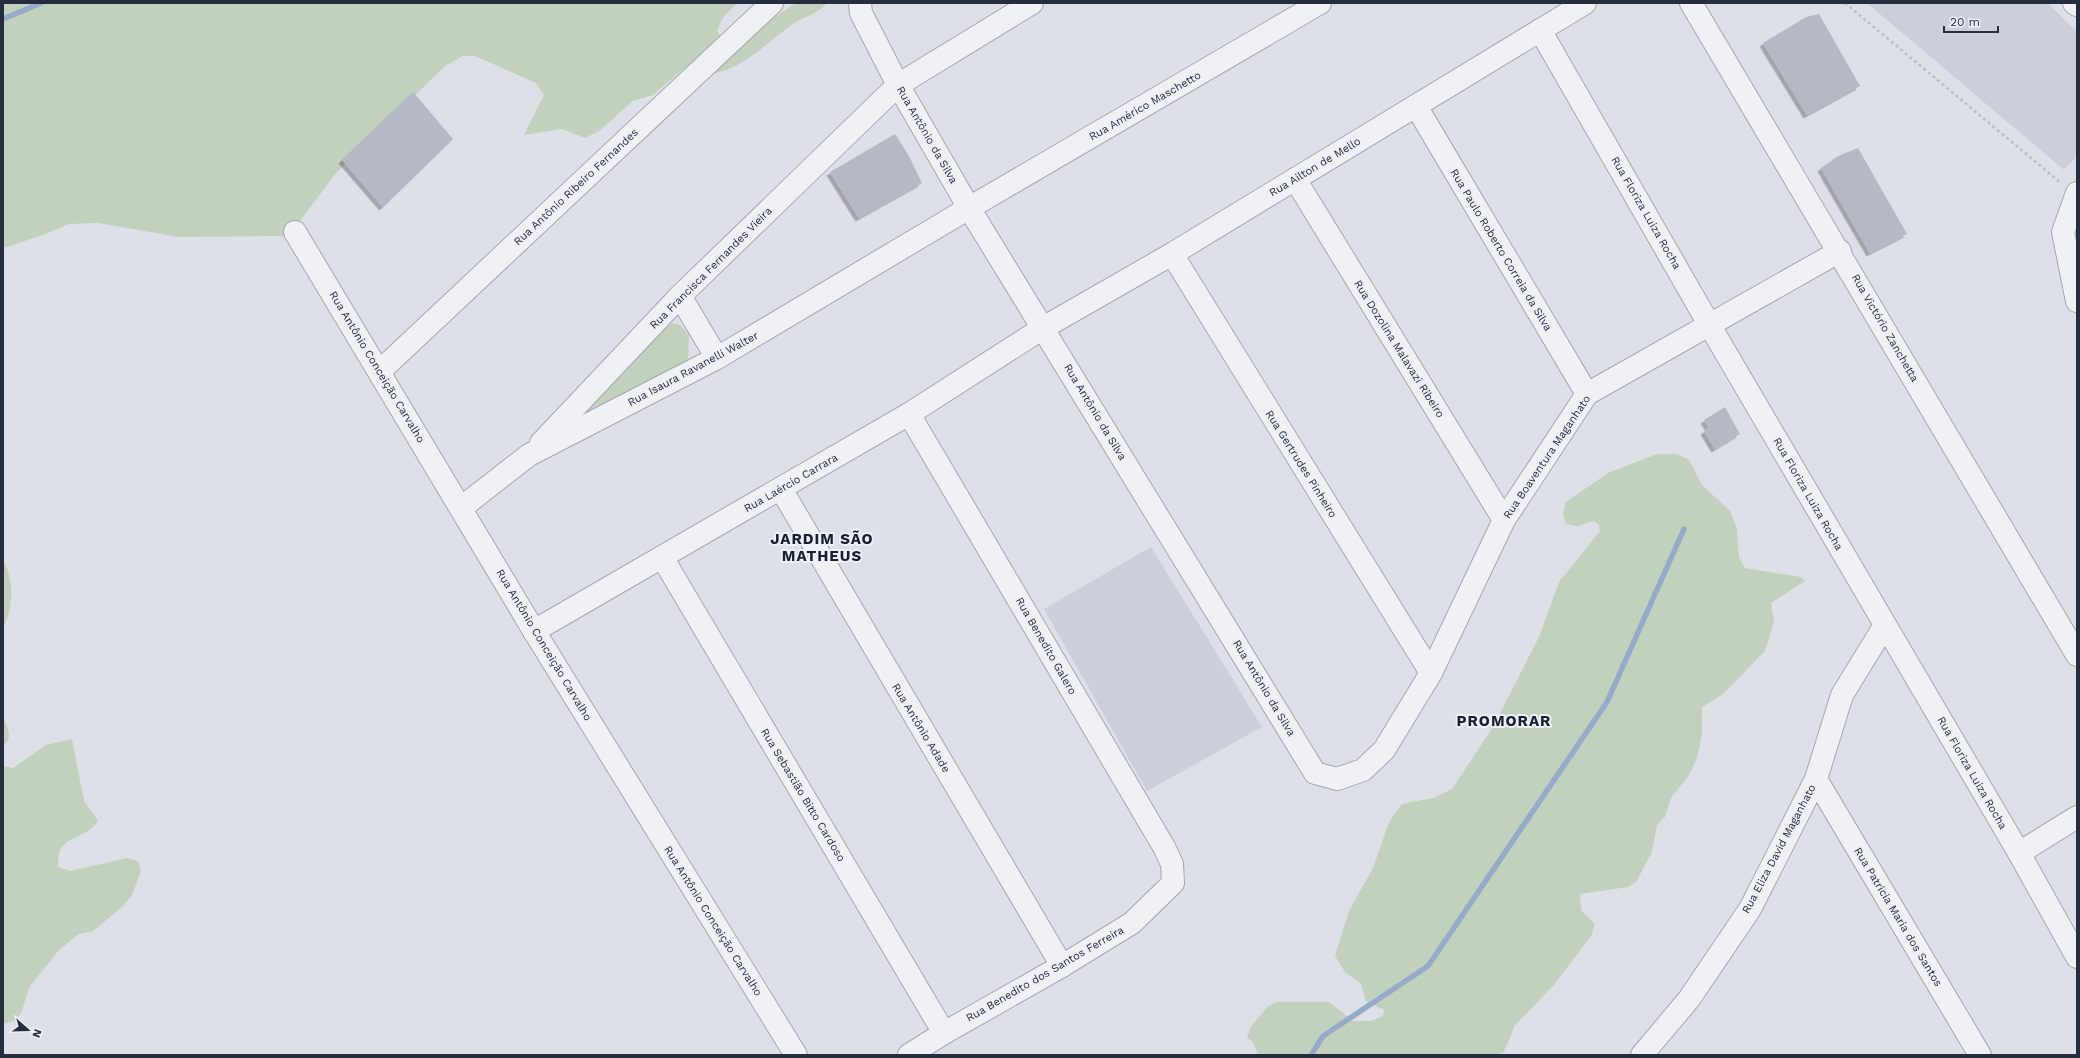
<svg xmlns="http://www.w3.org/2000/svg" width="2080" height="1058" font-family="'Work Sans',sans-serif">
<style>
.built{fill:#cbcfd9}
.green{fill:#c1d1be}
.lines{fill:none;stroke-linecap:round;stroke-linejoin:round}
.stream{stroke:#97abc8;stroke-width:5.5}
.building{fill:#b4b9c4;filter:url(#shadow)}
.minor-casing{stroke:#a2a7b1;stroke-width:24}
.path{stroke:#bbbec5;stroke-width:2.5;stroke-dasharray:3 3;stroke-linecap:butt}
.minor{stroke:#f0f1f5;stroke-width:22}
.labels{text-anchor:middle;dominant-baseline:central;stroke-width:4;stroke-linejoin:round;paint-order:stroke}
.street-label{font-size:11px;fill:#262d3e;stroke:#eceff5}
.district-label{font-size:15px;font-weight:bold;letter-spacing:1px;fill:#191f2e;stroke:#eceff5}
</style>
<defs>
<filter id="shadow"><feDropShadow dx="-3.5" dy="3.5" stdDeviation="0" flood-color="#0004"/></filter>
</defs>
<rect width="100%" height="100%" fill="#dde0e7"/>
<!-- built -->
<g class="built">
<polygon points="1867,3 2048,3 2077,32 2077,156 2064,170"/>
<polygon points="1151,547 1262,727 1147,791 1044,609"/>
</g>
<!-- green -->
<g class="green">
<path d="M3,3H737L722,19L717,31L723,40L734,44L796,3L826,4C817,15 801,17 790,26C771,40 735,75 709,73C702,72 693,69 686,67L653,95L633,101L599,131L585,138L562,129L524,135L544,95L536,83L475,56H463L445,66L336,173L294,229L292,236L179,237L98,223L69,224L40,236L3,248Z"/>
<polygon points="673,323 680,325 689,335 688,359 681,367 576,428 566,417 660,331"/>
<polygon points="1657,454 1677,454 1689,460 1702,485 1730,511 1737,529 1739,558 1745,568 1801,577 1805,581 1771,603 1774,621 1765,651 1723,694 1702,707 1702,734 1697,758 1689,775 1671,798 1665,817 1657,825 1652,852 1636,882 1628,887 1580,894 1581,910 1595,924 1591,936 1553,986 1515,1025 1504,1052 1497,1055 1258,1055 1252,1041 1247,1038 1251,1027 1268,1006 1278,1002 1329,1002 1353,1021 1371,1021 1383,1016 1384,1010 1366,1001 1361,984 1345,972 1335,956 1349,911 1373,868 1389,822 1402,804 1433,798 1452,789 1493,727 1539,637 1559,582 1600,531 1599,525 1594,521 1577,526 1566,524 1563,515 1566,502 1608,473"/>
<path d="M3,560C14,579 14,608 3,628Z"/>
<path d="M3,717C7,726 14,739 3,746Z"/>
<path d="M72,739L84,801L98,821C83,843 56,832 58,867L70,871L127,858L138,861L141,871L132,895L123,906L93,931L79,934L59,950L30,986L21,1013L14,1021L3,1024V766L13,768L46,745Z"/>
</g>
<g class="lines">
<!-- stream -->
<g class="stream">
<polyline points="3,19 41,3"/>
<polyline points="1311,1055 1323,1036 1428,966 1607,702 1684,529"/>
</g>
</g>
<!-- building -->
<g class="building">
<polygon points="1819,14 1860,86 1807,115 1763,43 1806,17"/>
<polygon points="413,92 453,139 383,207 342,160"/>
<polygon points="895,134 909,156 922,183 859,218 830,172"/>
<polygon points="1858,148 1907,234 1870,253 1821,168 1838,156"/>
<polygon points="1725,407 1740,434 1715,449 1704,431 1709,428 1704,420"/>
</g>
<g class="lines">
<!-- minor casing -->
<g class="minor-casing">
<g id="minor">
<polyline points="860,3 861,13 898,85 969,208 1315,773 1337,779 1363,770 1384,750 1431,673 1504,520 1587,394 1840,251"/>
<polyline points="1691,3 2077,655"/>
<polyline points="2074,3 2077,5"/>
<polyline points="1540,30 1710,326 2019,853 2077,957"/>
<polyline points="1416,106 1587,394"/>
<polyline points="1295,179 1504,520"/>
<polyline points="2077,193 2063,232 2077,301"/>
<polyline points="295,232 534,631 796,1055"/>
<polyline points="1172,254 1431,673"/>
<polyline points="680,296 717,358"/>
<polyline points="380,371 772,3"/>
<polyline points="909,414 1164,847 1172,864 1173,883 1132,923 1062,966 944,1033 909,1055"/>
<polyline points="541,443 680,296 898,85 1032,3"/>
<polyline points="781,489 1062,966"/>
<polyline points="461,508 529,455 717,358 969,208 1320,3"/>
<polyline points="662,557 944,1033"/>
<polyline points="534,631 909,414 1043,328 1172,254 1585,3"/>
<polyline points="1816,779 1980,1055"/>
<polyline points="2019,853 2077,817"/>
<polyline points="1642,1055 1689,999 1750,909 1816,779 1842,695 1885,625"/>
</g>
</g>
<!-- path -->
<polyline class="path" points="1845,3 2061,183"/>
<!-- minor -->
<use href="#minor" class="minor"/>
</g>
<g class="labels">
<!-- street labels -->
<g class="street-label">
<text transform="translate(1145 106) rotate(-30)">Rua Américo Maschetto</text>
<text transform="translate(927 135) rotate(60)">Rua Antônio da Silva</text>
<text transform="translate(1315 167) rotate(-31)">Rua Ailton de Mello</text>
<text transform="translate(576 187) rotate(-43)">Rua Antônio Ribeiro Fernandes</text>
<text transform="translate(1646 213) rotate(60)">Rua Floriza Luiza Rocha</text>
<text transform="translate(1501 250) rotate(59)">Rua Paulo Roberto Correia da Silva</text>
<text transform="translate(711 268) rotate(-45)">Rua Francisca Fernandes Vieira</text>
<text transform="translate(1885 328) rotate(60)">Rua Victório Zanchetta</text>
<text transform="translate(1399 349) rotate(58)">Rua Dozolina Malavazi Ribeiro</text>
<text transform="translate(377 367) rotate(59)">Rua Antônio Conceição Carvalho</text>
<text transform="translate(693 369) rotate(-28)">Rua Isaura Ravanelli Walter</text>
<text transform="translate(1095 412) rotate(59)">Rua Antônio da Silva</text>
<text transform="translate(1547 457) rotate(-56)">Rua Boaventura Maganhato</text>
<text transform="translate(1301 464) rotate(58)">Rua Gertrudes Pinheiro</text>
<text transform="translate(791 483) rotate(-30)">Rua Laércio Carrara</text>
<text transform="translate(1808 494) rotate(60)">Rua Floriza Luiza Rocha</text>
<text transform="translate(544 645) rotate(59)">Rua Antônio Conceição Carvalho</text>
<text transform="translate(1046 646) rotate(60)">Rua Benedito Galero</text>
<text transform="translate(1264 688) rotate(59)">Rua Antônio da Silva</text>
<text transform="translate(921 728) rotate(59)">Rua Antônio Adade</text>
<text transform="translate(1972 773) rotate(60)">Rua Floriza Luiza Rocha</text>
<text transform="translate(803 795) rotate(59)">Rua Sebastião Bitto Cardoso</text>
<text transform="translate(1779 849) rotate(-62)">Rua Eliza David Maganhato</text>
<text transform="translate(1898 917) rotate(59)">Rua Patricia Maria dos Santos</text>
<text transform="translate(713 921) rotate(58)">Rua Antônio Conceição Carvalho</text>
<text transform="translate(1045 974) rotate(-30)">Rua Benedito dos Santos Ferreira</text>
</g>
<!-- district labels -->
<g class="district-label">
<text x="822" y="539">JARDIM SÃO<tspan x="822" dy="17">MATHEUS</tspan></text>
<text x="1504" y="721">PROMORAR</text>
</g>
</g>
<!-- border -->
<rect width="2080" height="1058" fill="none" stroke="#262d3e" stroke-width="8"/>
<!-- north arrow -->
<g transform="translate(28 1030) rotate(110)" stroke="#eceff5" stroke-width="3" paint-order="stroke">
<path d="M0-3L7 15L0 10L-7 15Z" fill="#262d3e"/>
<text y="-6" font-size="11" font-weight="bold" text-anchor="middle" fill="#262d3e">N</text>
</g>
<!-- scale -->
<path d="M1944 26v6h54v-6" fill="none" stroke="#262d3e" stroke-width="2"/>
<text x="1950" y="26" font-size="12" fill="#262d3e" stroke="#eceff5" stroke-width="3" paint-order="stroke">20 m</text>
</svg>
